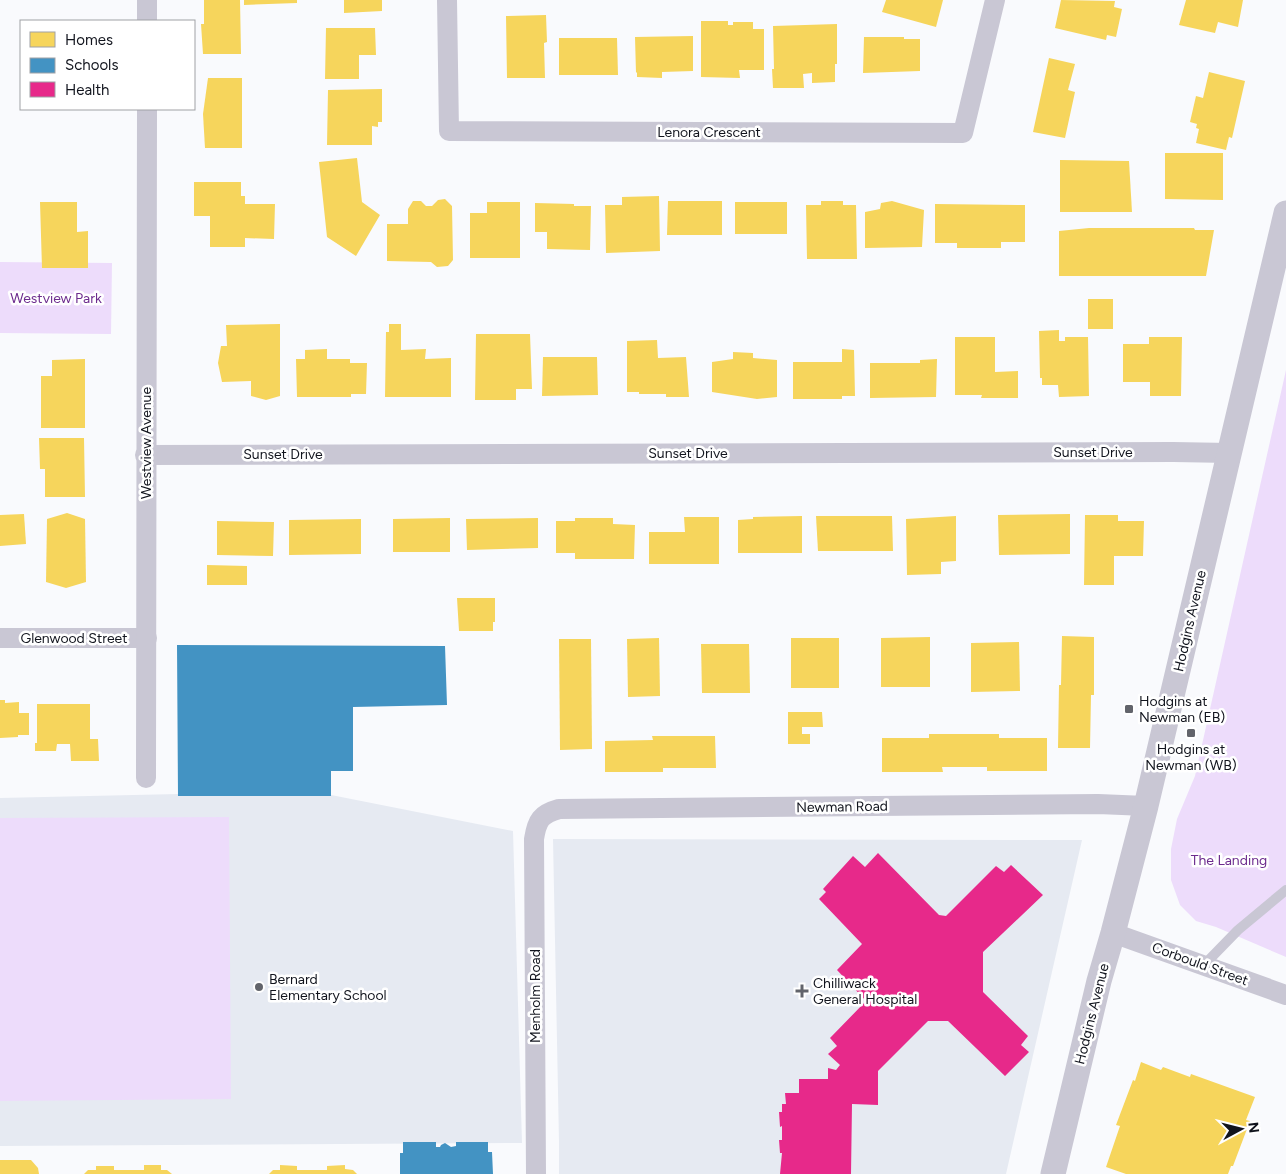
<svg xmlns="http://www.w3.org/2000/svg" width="1286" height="1174" font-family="Figtree,sans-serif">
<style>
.built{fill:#e6eaf2}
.green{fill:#eddcfb}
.homes{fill:#f6d55c}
.schools{fill:#4393c3}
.health{fill:#e7298a}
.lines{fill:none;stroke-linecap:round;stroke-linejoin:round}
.service{stroke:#c9c7d4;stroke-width:10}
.minor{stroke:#c9c7d4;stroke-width:20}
.tertiary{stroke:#c9c7d4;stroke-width:25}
.poi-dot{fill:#62646b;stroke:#fff;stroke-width:2}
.labels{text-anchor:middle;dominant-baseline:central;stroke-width:5;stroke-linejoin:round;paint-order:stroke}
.street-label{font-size:14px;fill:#11141d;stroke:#fff}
.park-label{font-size:14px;fill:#6d2c8e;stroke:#fff}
.poi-label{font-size:14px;fill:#11141d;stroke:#fff;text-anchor:start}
</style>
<rect width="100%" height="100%" fill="#f9fafd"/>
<!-- built -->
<g class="built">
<polygon points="311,791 513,831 522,1143 0,1146 0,798"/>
<polygon points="553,839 1082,840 1006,1174 559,1174 559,1142"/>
</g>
<!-- green -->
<g class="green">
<polygon points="0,262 112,263 111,334 0,333"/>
<polygon points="1286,370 1286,957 1216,927 1196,921 1180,905 1171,880 1171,849 1177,819 1195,776"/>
<polygon points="229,817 231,1099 0,1101 0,818"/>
</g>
<!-- homes -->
<g class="homes">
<polygon points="204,0 240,0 241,54 203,54 201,24 204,24"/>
<polygon points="244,0 297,0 297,3 244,5"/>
<polygon points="344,0 382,0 382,11 344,13"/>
<polygon points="886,0 943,0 936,27 882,12"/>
<polygon points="1061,0 1115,1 1114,7 1122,9 1116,37 1107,35 1106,40 1055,28"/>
<polygon points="1186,0 1243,0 1238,27 1218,22 1215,33 1179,25"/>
<polygon points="546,15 547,42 544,43 545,78 507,78 506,16"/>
<polygon points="701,21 728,21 728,25 733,25 733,22 753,22 753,29 764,29 764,70 739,70 740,78 701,77"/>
<polygon points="837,24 837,64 835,64 835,82 812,83 812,73 803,74 804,88 773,88 772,69 774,69 773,26"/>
<polygon points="326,28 375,28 376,55 359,55 359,79 325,79"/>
<polygon points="693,36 693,71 662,72 662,78 637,77 637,72 636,73 635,37"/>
<polygon points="864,37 904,37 904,39 920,39 920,71 863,73"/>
<polygon points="559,38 617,38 618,75 559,75"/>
<polygon points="1049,58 1075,64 1068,90 1075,92 1065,138 1033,132"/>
<polygon points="1209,72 1245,81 1232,138 1229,137 1226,150 1196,143 1199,129 1196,128 1197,124 1190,122 1196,96 1203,98"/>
<polygon points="208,78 242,78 242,148 205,148 203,114"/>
<polygon points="382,89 382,122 378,122 378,127 372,126 372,145 327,145 328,90"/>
<polygon points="1165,153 1223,153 1223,200 1165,199"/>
<polygon points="357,158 362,202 380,215 356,256 327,237 319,162"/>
<polygon points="1060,160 1129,161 1132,212 1060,212"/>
<polygon points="194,182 241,182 241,196 245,196 245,204 275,204 274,239 245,238 245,247 210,247 210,216 194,216"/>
<polygon points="659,196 660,251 606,253 605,205 622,205 622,197"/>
<polygon points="445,199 452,206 453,260 448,266 437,267 431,262 387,261 387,224 408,224 408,209 413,201 421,201 426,206 432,206 438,200"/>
<polygon points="668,201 722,201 722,235 667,235"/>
<polygon points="821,201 843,201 843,205 856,205 857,259 807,259 806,205 821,205"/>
<polygon points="892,201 924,210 922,247 865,248 865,212 880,209 881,203"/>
<polygon points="40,202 77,202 77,232 88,231 88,268 42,268"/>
<polygon points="487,202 520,202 520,258 470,258 470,213 487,213"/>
<rect x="735" y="202" width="52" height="32"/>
<polygon points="535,203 574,204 574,206 591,206 590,250 547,249 547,232 535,232"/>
<polygon points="935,204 1025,205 1025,242 1001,242 1001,248 957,248 957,243 935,243"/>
<polygon points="1089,228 1194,228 1195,230 1214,230 1206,276 1059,276 1059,231"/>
<rect x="1088" y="299" width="25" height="30"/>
<polygon points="280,324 280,396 266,400 251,396 251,381 222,382 218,363 221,346 227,346 226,325"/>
<polygon points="389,324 401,324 401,350 426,349 425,359 451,358 451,397 385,397 386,332 389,332"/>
<polygon points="1059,330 1059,341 1065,341 1065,337 1088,337 1089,396 1059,397 1058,385 1042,385 1042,378 1040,378 1039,331"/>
<polygon points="476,334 530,334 532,389 516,389 516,400 475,400"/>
<polygon points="955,337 995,337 995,372 1018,371 1018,398 981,398 982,395 955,395"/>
<polygon points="1149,337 1182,337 1181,396 1150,396 1150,382 1123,382 1123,344 1149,344"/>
<polygon points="657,340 658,358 686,357 689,397 666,397 666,394 639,394 639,392 627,392 627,341"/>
<polygon points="327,349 327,359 350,359 350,363 367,363 366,394 351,394 351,397 297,397 296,359 305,359 305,350"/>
<polygon points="842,349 854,350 855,396 842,396 842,399 793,399 793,362 842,362"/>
<polygon points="733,352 753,353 753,358 777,360 777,397 757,399 712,392 712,362 733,359"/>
<polygon points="543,357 597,357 598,395 542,396"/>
<polygon points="85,359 85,428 41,428 41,376 52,376 52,360"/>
<polygon points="937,359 936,397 870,398 870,363 920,363 920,360"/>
<polygon points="39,438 84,438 85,497 45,497 45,469 40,469"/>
<polygon points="67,513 85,519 86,582 66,588 46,582 47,519"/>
<polygon points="24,514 26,544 0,546 0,515"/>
<polygon points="1070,514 1070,554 999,555 998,515"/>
<polygon points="1085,515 1118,515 1118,521 1144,521 1143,556 1114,556 1114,585 1084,585"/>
<polygon points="802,516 802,553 738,553 738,520 753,519 753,517"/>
<polygon points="816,516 892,516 893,551 818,551"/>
<polygon points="956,516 956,561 941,562 941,574 907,575 906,519"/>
<polygon points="684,517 719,517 719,564 649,564 649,532 685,532"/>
<polygon points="450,518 450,552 393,552 393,519"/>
<polygon points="538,518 538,548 467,550 466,519"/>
<polygon points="575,518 613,518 613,524 635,525 634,559 575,559 575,553 556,553 556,521 575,521"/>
<polygon points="361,519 361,554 289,555 289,520"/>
<polygon points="217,521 274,522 273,556 217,555"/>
<polygon points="207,565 247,566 247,585 207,585"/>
<polygon points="457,598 495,598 495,622 493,622 493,631 459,631"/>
<polygon points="1062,636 1094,637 1094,695 1091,695 1090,748 1058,748 1059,685 1061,685"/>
<polygon points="930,637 930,687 881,687 881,638"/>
<polygon points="659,638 660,696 628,697 627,639"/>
<rect x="791" y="638" width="48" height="50"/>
<polygon points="559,639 591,639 592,749 560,750"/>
<polygon points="1019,642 1020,691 971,692 971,643"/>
<polygon points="701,644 749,644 750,693 702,693"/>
<polygon points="0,700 5,700 5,703 19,702 19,713 29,713 29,735 18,735 18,737 0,738"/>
<polygon points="37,704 90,704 90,739 98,739 99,761 71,761 70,744 57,744 56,751 35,751 35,743 37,743"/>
<polygon points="788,712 822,712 823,727 802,727 802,734 810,734 810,744 788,744"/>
<polygon points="929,734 999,734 999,738 1047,738 1047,771 987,771 987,767 942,767 943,772 882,772 882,738 929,738"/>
<polygon points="652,736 715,736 716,768 663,768 663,772 605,772 605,741 653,740"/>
<polygon points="1141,1062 1161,1070 1163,1067 1190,1077 1191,1074 1255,1097 1246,1120 1250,1121 1233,1166 1231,1166 1228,1174 1126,1174 1106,1167 1120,1126 1116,1125 1133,1080 1135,1081"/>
<polygon points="0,1160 31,1160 38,1168 39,1174 0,1174"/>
<polygon points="144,1165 161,1165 161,1170 167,1170 172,1174 84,1174 88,1170 96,1170 96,1166 114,1166 114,1170 144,1170"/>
<polygon points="280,1165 297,1166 297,1170 327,1170 327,1166 345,1165 345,1169 353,1170 357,1174 269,1174 273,1170 280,1170"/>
</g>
<!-- schools -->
<g class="schools">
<polygon points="177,645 445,646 447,705 353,707 353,771 331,771 331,796 178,796"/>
<polygon points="403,1142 436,1142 436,1147 440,1147 441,1145 445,1143 451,1147 456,1146 456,1142 488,1142 488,1152 492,1152 493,1174 400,1174 400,1153 403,1153"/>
</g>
<!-- health -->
<polygon class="health" points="878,853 939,915 946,916 996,866 1004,872 1011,865 1043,895 983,952 983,992 1028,1036 1021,1045 1029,1052 1005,1076 948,1021 928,1021 878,1071 878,1105 852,1104 851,1174 780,1174 782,1153 780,1153 779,1140 782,1140 782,1126 780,1127 779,1112 782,1112 782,1104 786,1104 785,1093 799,1093 799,1079 828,1079 828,1068 836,1070 840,1065 828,1054 837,1046 830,1038 866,1001 837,970 862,944 819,899 826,892 823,889 853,856 865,867"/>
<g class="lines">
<!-- service -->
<polyline class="service" points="1203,966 1238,930 1286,890"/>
<!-- minor -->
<g class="minor">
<polyline points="447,0 449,131 963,133 995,0"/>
<polyline points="147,21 147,0"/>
<polyline points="145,455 1173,452 1230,453"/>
<polyline points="0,638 147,638"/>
<polyline points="146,778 147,109"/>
<polyline points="1113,933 1286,995"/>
<path d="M536,1174L534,839C537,820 541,814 559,809L1098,804L1146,806"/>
</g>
<!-- tertiary -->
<polyline class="tertiary" points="1053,1174 1099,981 1113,933 1146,806 1286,213"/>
</g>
<!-- markers -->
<g class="poi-dot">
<rect x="1124" y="704" width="10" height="10" rx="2.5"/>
<rect x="1186" y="728" width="10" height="10" rx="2.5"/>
<circle cx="259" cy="987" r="5"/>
<path d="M799.5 983.5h5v5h5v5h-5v5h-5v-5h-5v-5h5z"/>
</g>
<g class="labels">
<!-- street labels -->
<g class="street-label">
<text x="709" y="132">Lenora Crescent</text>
<text transform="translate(146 443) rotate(-90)">Westview Avenue</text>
<text x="1093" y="452">Sunset Drive</text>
<text x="688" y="453">Sunset Drive</text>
<text x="283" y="454">Sunset Drive</text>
<text transform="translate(1190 621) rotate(-77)">Hodgins Avenue</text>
<text x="74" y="638">Glenwood Street</text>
<text transform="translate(842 807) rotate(-1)">Newman Road</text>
<text transform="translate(1200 964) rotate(20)">Corbould Street</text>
<text transform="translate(535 996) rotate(-90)">Menholm Road</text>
<text transform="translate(1092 1014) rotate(-76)">Hodgins Avenue</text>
</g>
<!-- park labels -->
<g class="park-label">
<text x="56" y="298">Westview Park</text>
<text x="1229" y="860">The Landing</text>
</g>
<!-- poi labels -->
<g class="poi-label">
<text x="1139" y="701">Hodgins at<tspan x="1139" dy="16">Newman (EB)</tspan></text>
<text x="1191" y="749" text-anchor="middle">Hodgins at<tspan x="1191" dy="16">Newman (WB)</tspan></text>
<text x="269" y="979">Bernard<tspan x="269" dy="16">Elementary School</tspan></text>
<text x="813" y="983">Chilliwack<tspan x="813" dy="16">General Hospital</tspan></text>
</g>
</g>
<!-- legend -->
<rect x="20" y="20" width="175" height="90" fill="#ffffff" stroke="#a0a1a5"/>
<rect x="30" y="32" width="25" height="15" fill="#f6d55c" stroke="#a0a1a5"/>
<text x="65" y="45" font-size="15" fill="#11141d">Homes</text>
<rect x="30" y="58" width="25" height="15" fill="#4393c3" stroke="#a0a1a5"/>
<text x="65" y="70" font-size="15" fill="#11141d">Schools</text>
<rect x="30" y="82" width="25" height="15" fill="#e7298a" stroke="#a0a1a5"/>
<text x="65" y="95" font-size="15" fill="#11141d">Health</text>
<!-- north arrow -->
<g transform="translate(1241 1129) rotate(83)" stroke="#ffffff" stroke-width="4" paint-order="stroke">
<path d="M0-4L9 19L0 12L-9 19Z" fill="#11141d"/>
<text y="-8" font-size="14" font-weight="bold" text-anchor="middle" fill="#11141d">N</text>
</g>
</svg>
